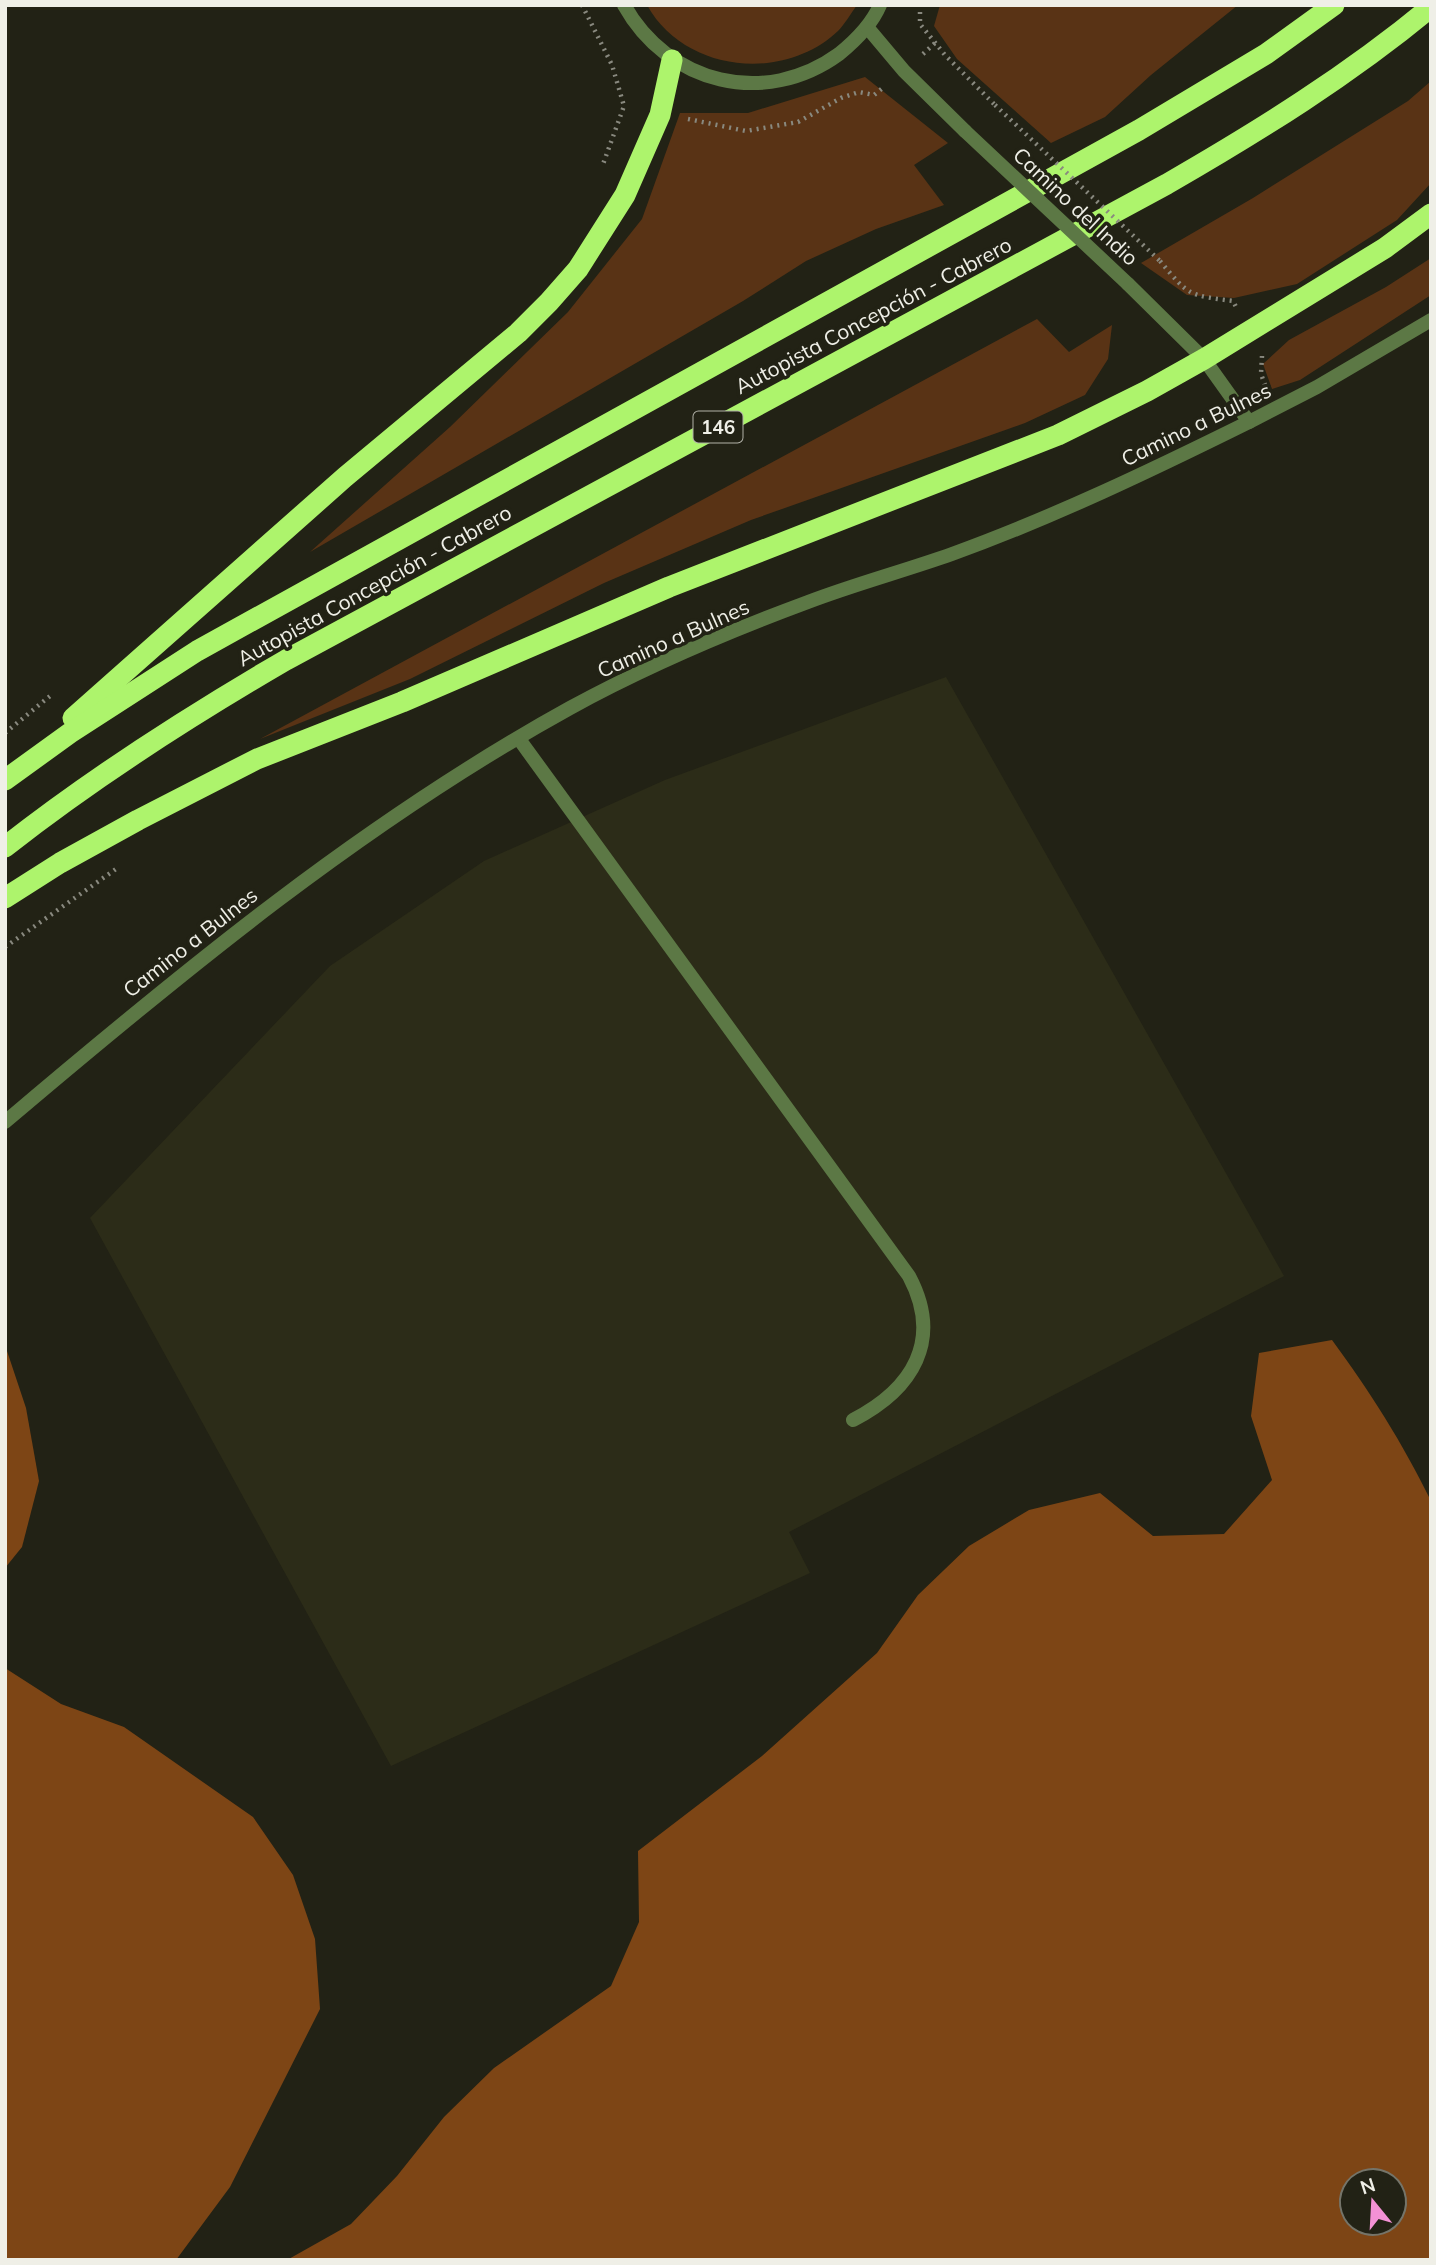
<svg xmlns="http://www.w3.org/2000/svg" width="1436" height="2265" font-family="Mulish,sans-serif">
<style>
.built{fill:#2c2c18}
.green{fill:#593315}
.forest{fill:#7d4515;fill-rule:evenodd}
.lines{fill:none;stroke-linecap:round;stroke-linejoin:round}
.path{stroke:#89897f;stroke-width:4.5;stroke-dasharray:2 5;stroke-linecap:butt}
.service{stroke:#5c7845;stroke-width:14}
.minor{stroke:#5c7845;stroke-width:14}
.tertiary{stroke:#5c7845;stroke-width:14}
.motorway{stroke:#adf46c;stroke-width:21}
.path-bridge{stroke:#89897f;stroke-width:4.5;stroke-dasharray:2 5;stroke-linecap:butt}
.tertiary-bridge{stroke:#5c7845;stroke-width:14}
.labels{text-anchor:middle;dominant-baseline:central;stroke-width:7;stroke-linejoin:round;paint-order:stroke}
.shield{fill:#222215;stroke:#b2b2a8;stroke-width:2}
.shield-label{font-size:19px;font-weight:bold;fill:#efefe7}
.street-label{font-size:21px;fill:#efefe7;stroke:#222215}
</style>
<rect width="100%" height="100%" fill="#222215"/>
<!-- built -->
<polygon class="built" points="946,677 1284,1276 789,1532 810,1573 391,1766 90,1218 330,966 484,861 665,780"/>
<!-- green -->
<g class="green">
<path d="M647,5H857C851,13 845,24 838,31C783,83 684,72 647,5Z"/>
<polygon points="940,5 1238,5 1151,75 1105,117 1051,143 957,59 934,26"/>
<polygon points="865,77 948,143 914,165 944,205 876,229 806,261 743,301 310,552 450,427 568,312 642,219 680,113 748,113"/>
<polygon points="1431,81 1431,183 1397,220 1297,284 1234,298 1187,295 1141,263 1253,198 1408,101"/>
<polygon points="1431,258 1431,295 1300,380 1272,389 1263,364 1289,340 1386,287"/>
<polygon points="1037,319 1069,352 1112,325 1108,359 1085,395 1025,423 751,520 604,583 410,679 260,739"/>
</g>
<!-- forest -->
<g class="forest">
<path d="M1332,1340C1371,1393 1402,1442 1431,1501V2260H287L351,2224L397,2176L444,2117L494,2068L611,1986L639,1922L638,1851L762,1756L877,1653L918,1595L969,1546L1029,1510L1100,1493L1153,1536L1224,1534L1272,1480L1251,1416L1259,1353ZM1352,2181H1394V2223H1352Z"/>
<polygon points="5,1345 26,1408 39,1481 22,1547 5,1568"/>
<polygon points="5,1668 61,1704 124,1727 253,1817 293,1875 315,1939 320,2009 230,2187 176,2260 5,2260"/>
</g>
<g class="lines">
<!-- path -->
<g class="path">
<polyline points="582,5 612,65 624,106 602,167"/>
<polyline points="920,5 920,24 945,55 995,105"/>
<polyline points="923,54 935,43"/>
<polyline points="688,119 746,131 798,122 841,98 859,92 874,95 884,87"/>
<path d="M1160,261C1189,296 1188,295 1233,301L1236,307"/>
<polyline points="1262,356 1261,374 1265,385"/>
<polyline points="5,733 50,696"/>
<polyline points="5,947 116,869"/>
</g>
<!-- service -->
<path class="service" d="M519,739L909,1276C943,1340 913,1389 853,1420"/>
<!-- minor -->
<polyline class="minor" points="1249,422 1317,387 1431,320"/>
<!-- tertiary -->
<g class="tertiary">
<path d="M624,5C668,84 765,108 839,54C855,41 872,24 880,5"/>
<polyline points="867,27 904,71 965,131"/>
<path d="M5,1122C183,971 365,821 570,708C645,667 727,632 808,602C855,584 904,571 952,554C1054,517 1152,470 1249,422L1204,359L1128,284"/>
</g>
<!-- motorway -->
<g class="motorway">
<polyline points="73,718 345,477 518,333 549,302 578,269 625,195 660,115 672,60"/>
<polyline points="5,780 70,733 197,651 1139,130 1266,54 1334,5"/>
<path d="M5,847C94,777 188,717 286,660L1167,184C1259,131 1349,75 1431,7"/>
<polyline points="5,898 60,863 138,820 257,759 402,702 669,587 1058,435 1147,391 1204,359 1385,248 1431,214"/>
</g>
<!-- path-bridge -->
<polyline class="path-bridge" points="995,105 1160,261"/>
<!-- tertiary-bridge -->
<polyline class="tertiary-bridge" points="965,131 1128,284"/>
</g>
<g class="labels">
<!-- shield labels -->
<rect class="shield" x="693.5" y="411.5" width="49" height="31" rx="5"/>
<g class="shield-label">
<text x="718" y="427">146</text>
</g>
<!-- street labels -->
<g class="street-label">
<text transform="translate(1076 206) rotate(43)">Camino del Indio</text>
<text transform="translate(873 315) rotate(-28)">Autopista Concepción - Cabrero</text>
<text transform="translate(1196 424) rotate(-26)">Camino a Bulnes</text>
<text transform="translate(374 585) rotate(-29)">Autopista Concepción - Cabrero</text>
<text transform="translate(673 638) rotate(-24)">Camino a Bulnes</text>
<text transform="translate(190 942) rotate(-38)">Camino a Bulnes</text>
</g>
</g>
<!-- border -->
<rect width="1436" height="2265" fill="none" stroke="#efefe7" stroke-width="14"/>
<!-- north arrow -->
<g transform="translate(1373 2202) rotate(342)"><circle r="33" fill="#222215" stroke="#747469" stroke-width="2"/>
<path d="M0-5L12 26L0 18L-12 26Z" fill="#f391d5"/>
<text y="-10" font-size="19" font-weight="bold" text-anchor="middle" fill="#efefe7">N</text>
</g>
</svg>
